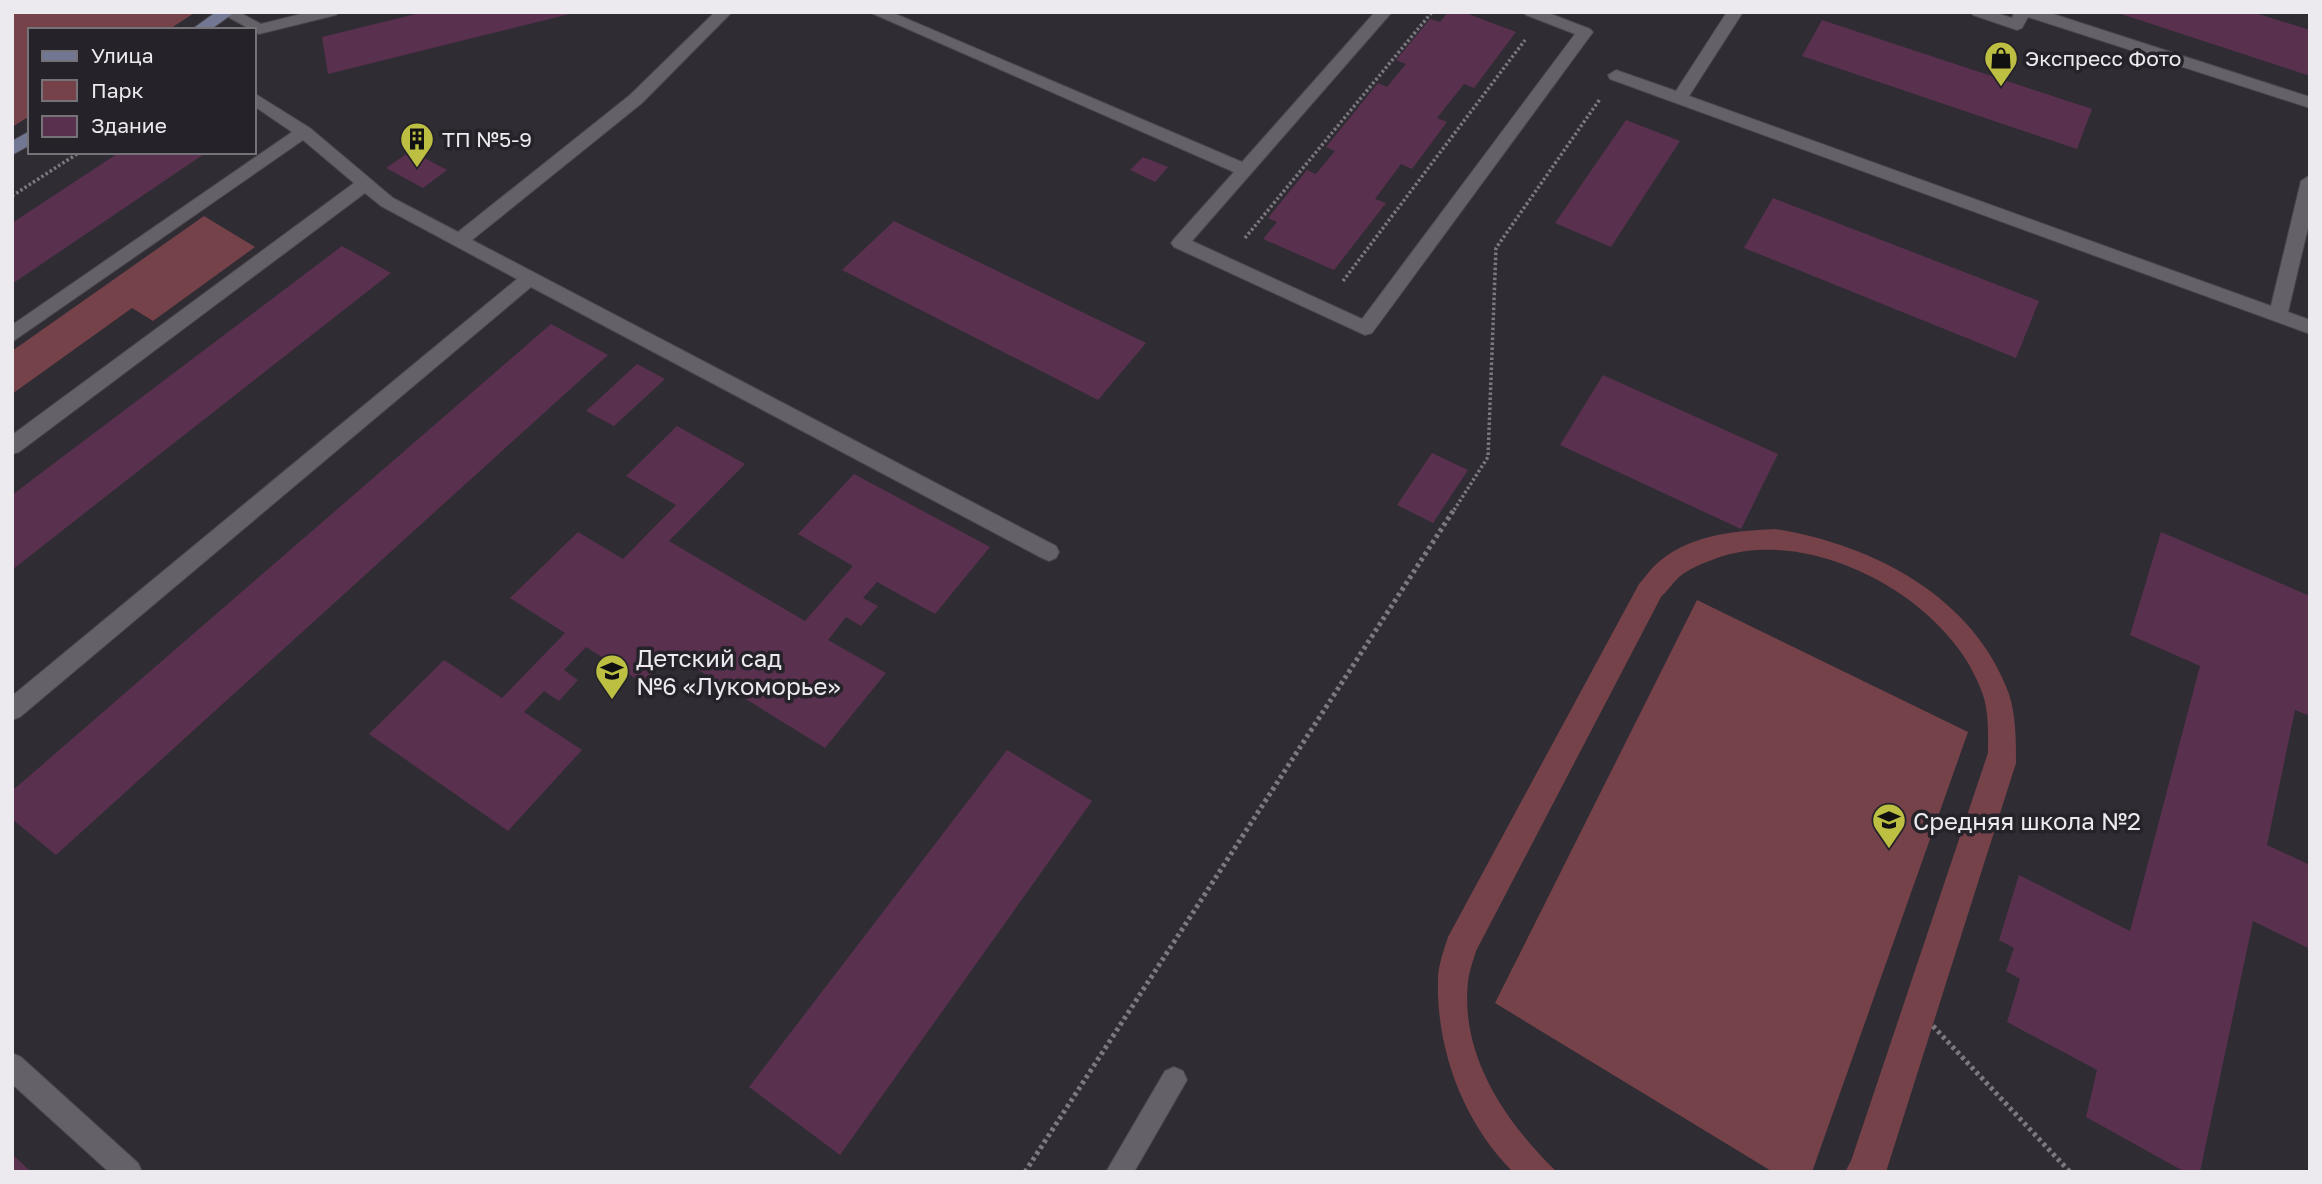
<svg xmlns="http://www.w3.org/2000/svg" width="2322" height="1184" font-family="'Golos Text',sans-serif">
<style>
.green{fill:#76424a}
.building{fill:#59314f}
.lines{fill:none;stroke-linecap:round;stroke-linejoin:round}
.lane-casing{stroke:#4a474e;stroke-width:2}
.secondary-casing{stroke:#4a474e;stroke-width:2}
.path-far1{stroke:#7c7a80;stroke-width:3.5;stroke-dasharray:2.5 2.5;stroke-linecap:butt}
.path{stroke:#7c7a80;stroke-width:5;stroke-dasharray:3.5 3.5;stroke-linecap:butt}
.lane{fill:#646169;fill-rule:evenodd}
.secondary{fill:#727793;fill-rule:evenodd}
.labels{text-anchor:middle;dominant-baseline:central;stroke-width:7;stroke-linejoin:round;paint-order:stroke}
.far-poi-label{font-size:21px;fill:#eceaef;stroke:#252229;text-anchor:start}
.poi-label{font-size:24px;fill:#eceaef;stroke:#252229;text-anchor:start}
</style>
<rect width="100%" height="100%" fill="#2f2c33"/>
<!-- green -->
<g class="green">
<polygon points="12,12 196,12 168,30 30,30 30,116 12,127"/>
<polygon points="204,216 255,247 153,321 132,308 12,394 12,351"/>
<path d="M1775,529C1871,544 1974,596 2009,694C2016,716 2016,740 2016,763L1886,1172H1845L1851,1161L1988,753C1988,734 1989,713 1983,695C1952,600 1812,524 1717,558C1704,563 1690,568 1679,577C1673,583 1667,591 1661,597L1476,951C1473,961 1469,972 1468,982C1460,1056 1506,1123 1557,1172H1513C1463,1122 1436,1049 1438,979C1438,965 1444,950 1448,937L1639,584C1646,576 1653,566 1661,560C1693,534 1737,531 1775,529Z"/>
<polygon points="1697,600 1968,732 1812,1172 1773,1172 1495,1003"/>
</g>
<!-- building -->
<g class="building">
<polygon points="424,12 574,12 574,13 328,74 322,37"/>
<polygon points="1448,12 1463,12 1516,32 1474,88 1464,84 1437,118 1447,122 1412,169 1401,164 1375,199 1386,203 1334,270 1263,239 1277,222 1268,218 1307,170 1316,174 1335,151 1326,147 1378,83 1387,87 1406,64 1396,60 1430,19 1440,22"/>
<polygon points="2115,12 2252,12 2310,30 2310,76"/>
<polygon points="1822,20 2092,109 2077,149 1802,56"/>
<polygon points="1626,120 1680,141 1611,247 1555,223"/>
<polygon points="411,151 447,170 423,188 386,168"/>
<polygon points="120,152 207,152 12,284 12,223"/>
<polygon points="1143,157 1168,167 1155,182 1130,170"/>
<polygon points="1773,198 2039,301 2016,358 1744,248"/>
<polygon points="894,221 1146,343 1098,400 842,270"/>
<polygon points="342,246 391,273 12,570 12,495"/>
<polygon points="551,324 608,355 56,855 12,819 12,791"/>
<polygon points="637,364 665,379 614,426 586,411"/>
<polygon points="1603,375 1778,454 1741,529 1560,445"/>
<polygon points="677,426 745,464 669,541 805,621 853,566 798,534 854,474 990,547 935,614 877,582 863,598 878,606 861,626 846,617 828,640 886,673 825,748 671,653 643,683 586,647 564,670 578,680 559,701 544,691 524,712 582,750 508,831 369,734 444,660 502,698 565,633 510,598 578,532 623,559 676,505 626,476"/>
<polygon points="1432,453 1468,470 1433,523 1397,505"/>
<polygon points="2161,532 2310,596 2310,716 2295,710 2267,845 2310,865 2310,949 2253,921 2200,1172 2185,1172 2086,1117 2097,1070 2007,1022 2020,979 2006,971 2014,948 1999,940 2019,875 2130,931 2200,666 2130,635"/>
<polygon points="1007,750 1092,801 840,1155 749,1087"/>
<polygon points="12,1154 31,1172 12,1172"/>
</g>
<g class="lines">
<!-- lane casing -->
<g class="lane-casing">
<g id="lane">
<polygon points="219,12 239,12 261,24 309,12 339,12 336,15 259,34"/>
<polygon points="715,12 732,12 642,103 472,240 1056,546 1059,552 1056,558 1049,561 1042,558 531,287 20,717 12,720 12,696 517,279 381,206 365,193 19,452 12,454 12,435 354,183 303,140 12,342 12,325 292,132 254,106 254,93 310,128 393,198 458,232 630,95"/>
<polygon points="869,12 891,12 1242,162 1375,12 1392,12 1192,241 1362,319 1575,34 1526,15 1523,12 1546,12 1590,29 1593,32 1372,333 1365,335 1174,247 1171,243 1174,239 1234,172"/>
<polygon points="1727,12 1743,12 1689,96 2271,306 2301,181 2310,175 2310,219 2288,312 2310,320 2310,334 1610,79 1608,75 1616,70 1676,91"/>
<polygon points="1970,12 1994,12 2012,18 2014,12 2047,12 2310,97 2310,108 2028,17 2022,28 2017,30 1973,15"/>
<polygon points="12,1053 21,1057 138,1163 142,1172 109,1172 12,1084"/>
<polygon points="1174,1067 1183,1071 1187,1080 1134,1172 1106,1172 1165,1071"/>
</g>
</g>
<!-- secondary casing -->
<g class="secondary-casing">
<g id="secondary">
<polygon points="216,12 235,12 210,30 191,30"/>
<polygon points="30,131 30,145 12,155 12,141"/>
</g>
</g>
<!-- path-far1 -->
<g class="path-far1">
<polyline points="12,196 80,152"/>
<polyline points="1245,238 1432,12"/>
<polyline points="1343,281 1525,40"/>
<polyline points="1454,510 1488,457 1496,248 1600,99"/>
</g>
<!-- path -->
<g class="path">
<polyline points="1933,1026 2070,1172"/>
<polyline points="1025,1172 1455,508"/>
</g>
<!-- lane -->
<use href="#lane" class="lane"/>
<!-- secondary -->
<use href="#secondary" class="secondary"/>
</g>
<!-- icons -->
<defs>
<g id="shop-pin" transform="scale(1.75)"><path d="M0 17L-7.5 6A9.5 9.5 0 1 1 7.5 6Z" fill="#bdbf43" stroke="#252229"/><path d="M-5-2.5h2.3a2.7 3.5 0 0 1 5.4 0H5L5.5 6h-11ZM-1.5-2.5h3a1.5 2.3 0 0 0-3 0Z" fill="#111"/></g>
<g id="building-pin" transform="scale(1.75)"><path d="M0 17L-7.5 6A9.5 9.5 0 1 1 7.5 6Z" fill="#bdbf43" stroke="#252229"/><path d="M-4-6H4V6H1V3H-1V6H-4ZM-2.5-4.3h1.7v1.8h-1.7ZM.8-4.3h1.7v1.8H.8ZM-2.5-1h1.7V.8h-1.7ZM.8-1h1.7V.8H.8Z" fill="#111"/></g>
<g id="school-pin" transform="scale(1.75)"><path d="M0 17L-7.5 6A9.5 9.5 0 1 1 7.5 6Z" fill="#bdbf43" stroke="#252229"/><path d="M0-5L7-2L0 1L-7-2ZM-4 1L0 2.5L4 1V4Q0 6-4 4Z" fill="#111"/></g>
</defs>
<g fill-rule="evenodd">
<use href="#shop-pin" x="2001" y="58"/>
<use href="#building-pin" x="417" y="139"/>
<use href="#school-pin" x="612" y="671"/>
<use href="#school-pin" x="1889" y="820"/>
</g>
<g class="labels">
<!-- far-poi labels -->
<g class="far-poi-label">
<text x="2025" y="58">Экспресс Фото</text>
<text x="442" y="139">ТП №5-9</text>
</g>
<!-- poi labels -->
<g class="poi-label">
<text x="636" y="657">Детский сад<tspan x="636" dy="28">№6 «Лукоморье»</tspan></text>
<text x="1913" y="820">Средняя школа №2</text>
</g>
</g>
<!-- border -->
<rect width="2322" height="1184" fill="none" stroke="#eceaef" stroke-width="28"/>
<!-- legend -->
<rect x="28" y="28" width="228" height="126" fill="#252229" stroke="#757278" stroke-width="2"/>
<rect x="42" y="51" width="35" height="10" fill="#727793" stroke="#757278" stroke-width="2"/>
<text x="91" y="63" font-size="21" fill="#eceaef">Улица</text>
<rect x="42" y="80" width="35" height="21" fill="#76424a" stroke="#757278" stroke-width="2"/>
<text x="91" y="98" font-size="21" fill="#eceaef">Парк</text>
<rect x="42" y="116" width="35" height="21" fill="#59314f" stroke="#757278" stroke-width="2"/>
<text x="91" y="133" font-size="21" fill="#eceaef">Здание</text>
</svg>
